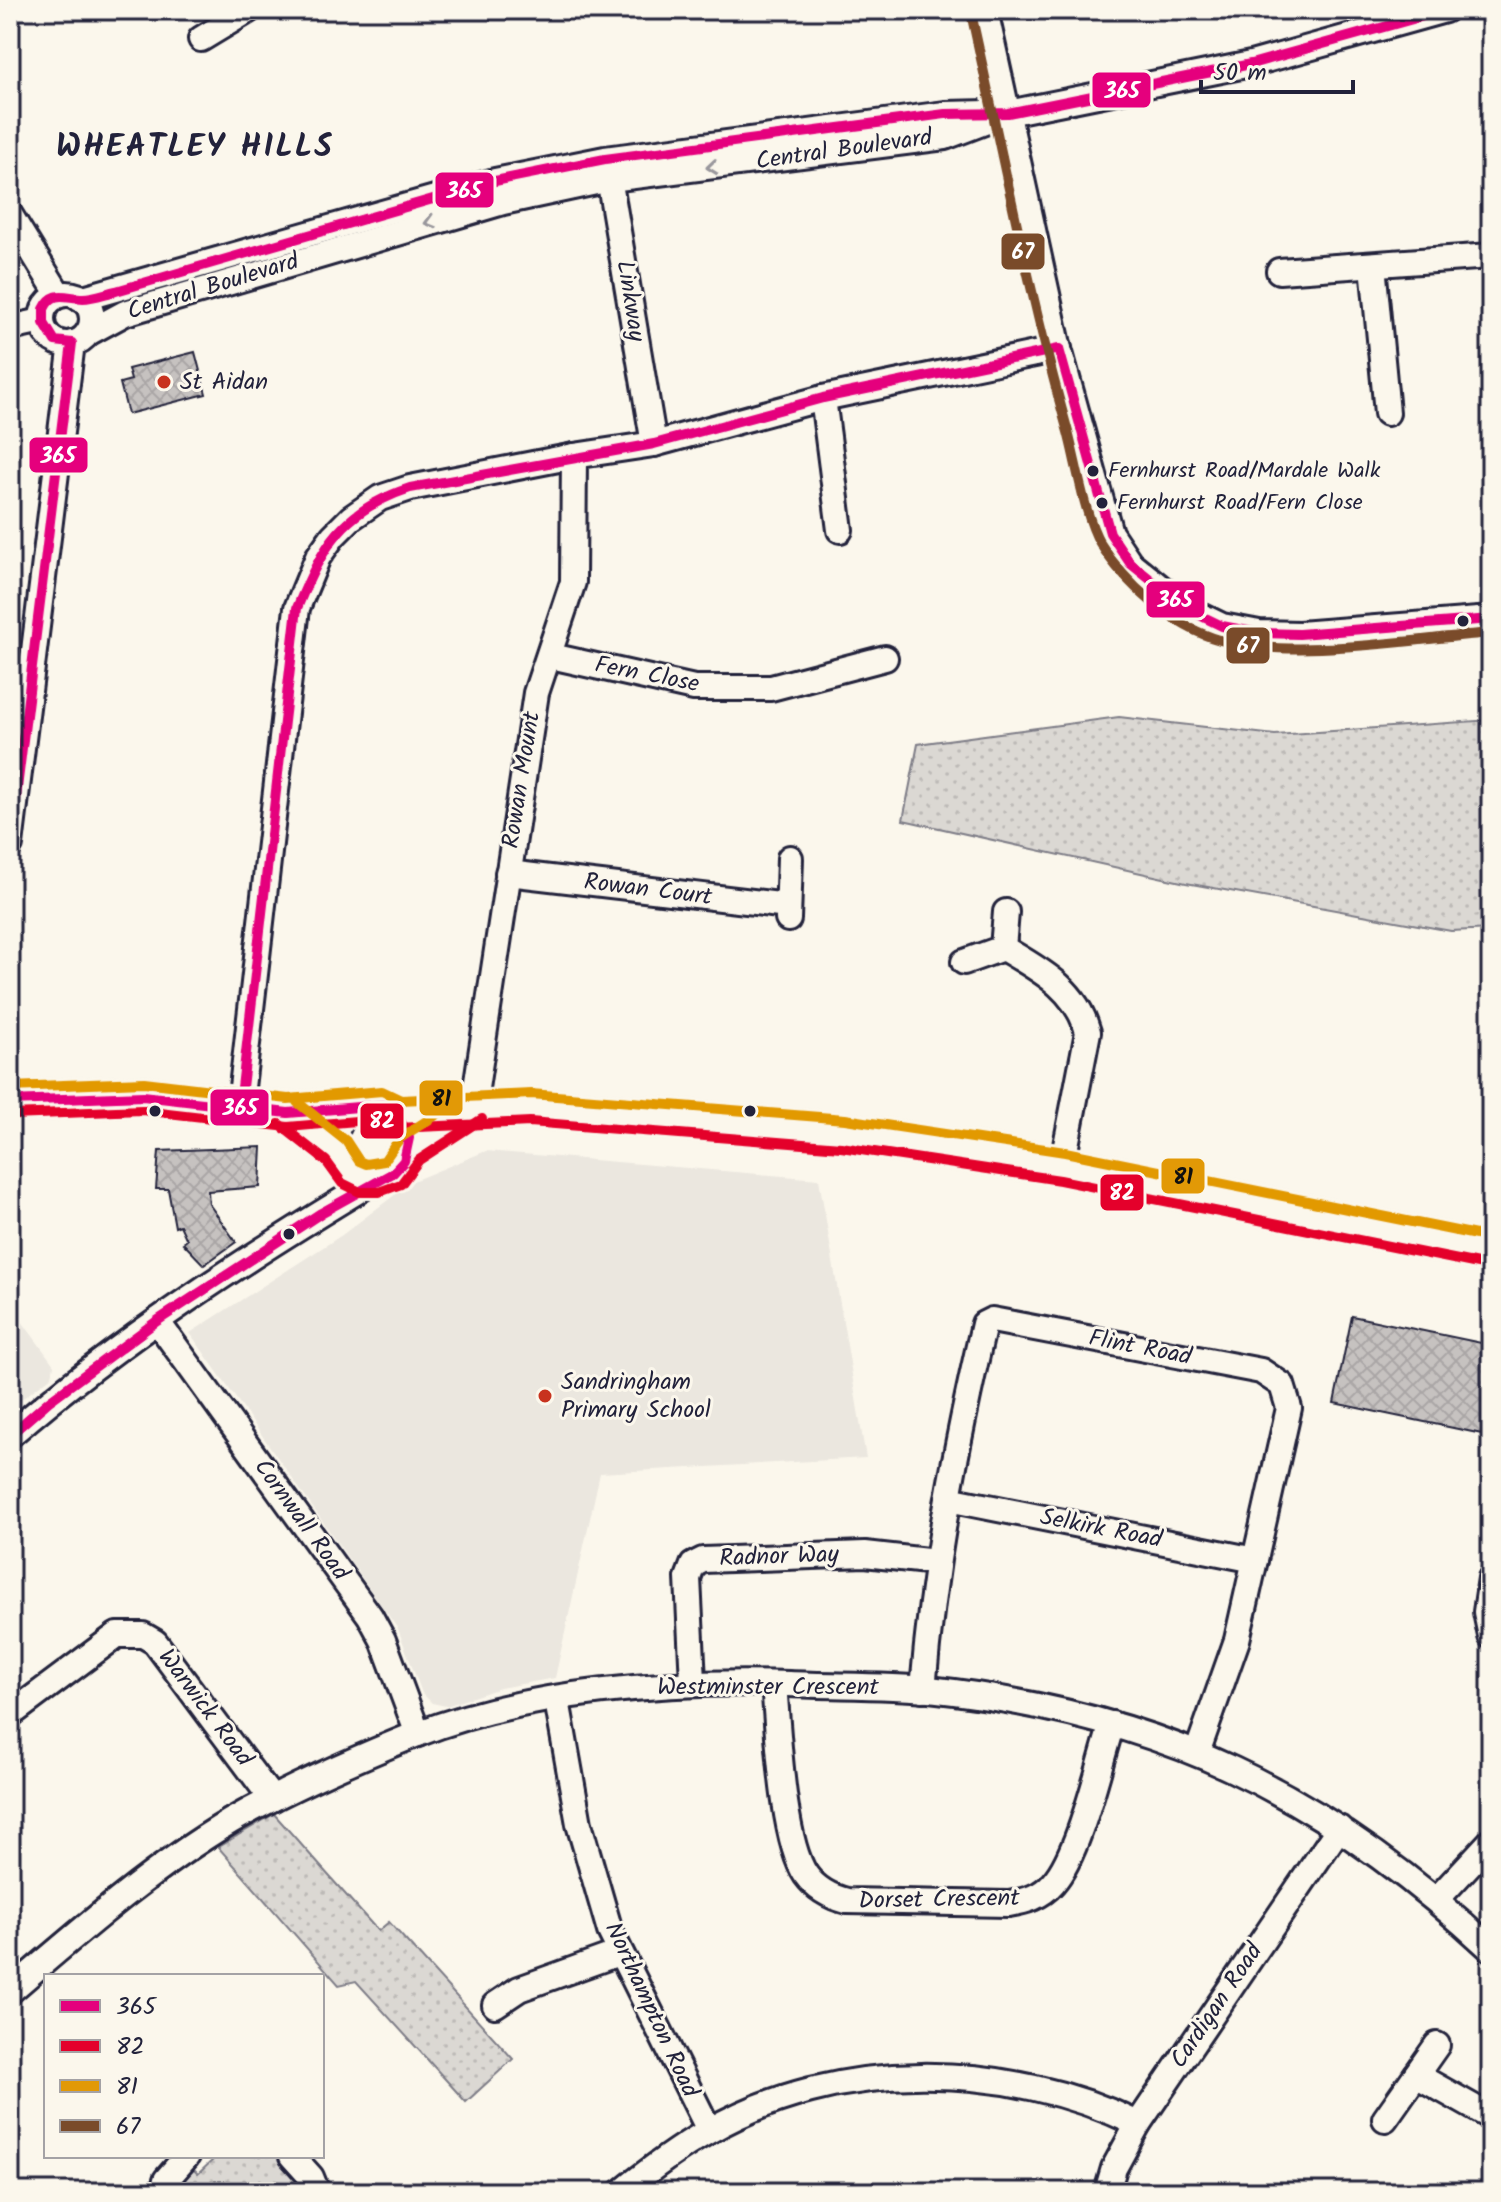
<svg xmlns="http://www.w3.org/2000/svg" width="1501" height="2202" font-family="Kalam,sans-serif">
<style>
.built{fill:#ebe7df}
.green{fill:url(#green-dots);stroke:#7e7d87;stroke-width:2}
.building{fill:url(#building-cross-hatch);stroke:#22223b;stroke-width:2}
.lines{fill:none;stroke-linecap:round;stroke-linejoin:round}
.minor-casing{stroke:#22223b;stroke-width:30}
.minor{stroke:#fbf7ec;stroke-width:24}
.bus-1-casing{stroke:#fbf7ec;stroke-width:16}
.bus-2-casing{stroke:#fbf7ec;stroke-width:16}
.bus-3-casing{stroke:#fbf7ec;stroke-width:16}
.bus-4-casing{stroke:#fbf7ec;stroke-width:16}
.bus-1{stroke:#e5007d;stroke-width:10}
.bus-2{stroke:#e4002b;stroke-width:10}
.bus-3{stroke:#e29906;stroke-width:10}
.bus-4{stroke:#7a4b2a;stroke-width:10}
.oneway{stroke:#99979c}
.poi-dot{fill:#c8321e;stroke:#fbf7ec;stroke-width:3}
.bus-dot{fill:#22223b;stroke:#fbf7ec;stroke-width:3}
.labels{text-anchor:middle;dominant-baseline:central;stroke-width:6;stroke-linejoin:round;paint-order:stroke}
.bus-label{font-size:22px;fill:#22223b;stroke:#fbf7ec;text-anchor:start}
.street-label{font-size:24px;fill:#22223b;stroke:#fbf7ec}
.poi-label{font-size:24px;fill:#22223b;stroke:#fbf7ec;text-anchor:start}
.district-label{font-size:32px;font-weight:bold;letter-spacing:2px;fill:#22223b;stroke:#fbf7ec}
.line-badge{stroke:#fbf7ec;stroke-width:3}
.badge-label{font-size:22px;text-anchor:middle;font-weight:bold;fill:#fff}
.pale-badge-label{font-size:22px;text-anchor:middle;font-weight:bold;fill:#111}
</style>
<defs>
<pattern id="green-dots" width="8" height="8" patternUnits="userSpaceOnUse" patternTransform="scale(2)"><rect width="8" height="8" fill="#dbd8d3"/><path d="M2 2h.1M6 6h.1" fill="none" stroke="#bcb9b6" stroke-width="1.8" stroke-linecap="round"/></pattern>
<pattern id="building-cross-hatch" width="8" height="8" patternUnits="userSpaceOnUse" patternTransform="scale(2)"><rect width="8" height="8" fill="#c6c2c0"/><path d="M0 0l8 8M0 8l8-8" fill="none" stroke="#aaa6a6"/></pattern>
</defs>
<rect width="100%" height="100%" fill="#fbf7ec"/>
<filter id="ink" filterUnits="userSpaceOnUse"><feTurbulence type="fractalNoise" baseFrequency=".0125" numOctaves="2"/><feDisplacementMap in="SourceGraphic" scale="16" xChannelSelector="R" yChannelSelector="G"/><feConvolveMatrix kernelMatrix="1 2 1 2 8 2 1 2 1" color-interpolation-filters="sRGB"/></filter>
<g filter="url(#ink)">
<!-- built -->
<g class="built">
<polygon points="486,1151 819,1179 866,1458 600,1473 555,1678 500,1688 446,1706 432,1703 422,1693 398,1629 190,1333 342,1235 413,1181"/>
<polygon points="10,1305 54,1365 52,1376 10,1408"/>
</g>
<!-- green -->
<g class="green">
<polygon points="1119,717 1275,735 1491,720 1491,929 1451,931 1186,883 903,820 918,744"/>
<polygon points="274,1814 378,1931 389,1922 513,2059 466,2102 356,1981 339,1985 218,1847"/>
<polygon points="217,2156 281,2156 310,2192 169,2192 190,2166 198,2174"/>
</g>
<!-- building -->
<g class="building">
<polygon points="195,352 206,394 128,414 120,383 131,380 128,369"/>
<polygon points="262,1147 260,1187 208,1191 209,1204 236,1242 204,1265 183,1243 187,1240 180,1225 175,1227 168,1189 156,1189 159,1151"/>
<polygon points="1352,1316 1491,1345 1491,1388 1482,1434 1334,1403"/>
</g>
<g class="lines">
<!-- minor casing -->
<g class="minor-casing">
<g id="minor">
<polyline points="985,10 1059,349 1110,533 1130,563 1187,609 1222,626 1259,633 1299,634 1491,619"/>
<polyline points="201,39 249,10"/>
<polyline points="607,166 654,444"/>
<polyline points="10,215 59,295"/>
<polyline points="1373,265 1387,413"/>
<polyline points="1279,271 1491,256"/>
<circle cx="67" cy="319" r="25"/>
<polyline points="80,299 495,181 605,159 945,114 989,113"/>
<polyline points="10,328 42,321"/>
<polyline points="88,333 125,313 503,202 610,179 945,137 1008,113 1251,64 1445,10"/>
<polyline points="823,398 840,530"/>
<polyline points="551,656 694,688 771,688 885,658"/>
<polyline points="10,845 72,343"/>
<polyline points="508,873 788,906"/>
<polyline points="788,919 790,858"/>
<path d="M1003,948C1040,970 1076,988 1088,1032L1062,1166"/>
<polyline points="964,962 1003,948 1006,912"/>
<polyline points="10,1101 143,1096 288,1113 352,1110"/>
<circle cx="372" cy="1141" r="37"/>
<polyline points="240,1105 297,608 318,557 333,536 351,518 380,498 410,488 574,456 654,444 823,398 1059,349"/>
<polyline points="473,1108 536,693 573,582 574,456"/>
<polyline points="288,1113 336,1151"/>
<polyline points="397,1114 530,1108 843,1133 1062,1166 1491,1252"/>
<polyline points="409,1149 451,1125 473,1108"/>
<polyline points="157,1321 370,1616 383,1640 418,1734"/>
<path d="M10,1435C123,1337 251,1255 379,1178"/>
<polyline points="948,1499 1255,1560"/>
<polyline points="1491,1578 1486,1612 1491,1636"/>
<polyline points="693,1682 688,1578 693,1565 703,1560 865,1554 936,1562"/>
<path d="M774,1684C778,1728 782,1840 806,1875C816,1889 831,1897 847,1901L1009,1904C1026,1901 1041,1897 1053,1883C1080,1853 1099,1764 1112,1724"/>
<path d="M923,1689C933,1565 956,1445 984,1324L992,1320L1261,1371L1282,1385L1289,1408L1237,1640L1197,1753"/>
<polyline points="557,1700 579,1824 610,1931 709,2130"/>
<polyline points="10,1715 117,1635 143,1635 155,1642 272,1799"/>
<polyline points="1437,1899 1491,1841"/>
<path d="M10,1991C80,1931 152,1868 231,1821C290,1787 355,1759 417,1734C528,1691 672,1680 789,1684C835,1686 883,1685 929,1689C1159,1714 1322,1792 1491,1949"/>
<polyline points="495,2005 519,1989 619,1953"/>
<polyline points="1416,2075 1491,2117"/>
<polyline points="1385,2119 1437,2045"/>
<polyline points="292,2156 311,2177 317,2192"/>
<polyline points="163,2192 166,2180 187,2156"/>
<path d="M622,2192C649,2170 677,2149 707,2132C836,2057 1007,2060 1138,2124"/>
<polyline points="1107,2192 1114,2168 1138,2124 1339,1828"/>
</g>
</g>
<!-- minor -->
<use href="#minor" class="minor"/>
<!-- bus-1 casing -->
<g class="bus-1-casing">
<g id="bus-1">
<path d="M10,845L72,343L55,341L44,323V309C53,289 66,298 83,298C94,298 106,293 116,291L495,181L605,159L945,114L1008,113L1251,64L1445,10"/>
<polyline points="10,1101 143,1096 288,1113 382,1105 397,1114 409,1138 404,1161 393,1173 321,1213 157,1321 49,1401 10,1435"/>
<path d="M240,1105L297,608C323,545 343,510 410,488L654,444L823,398L1059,349L1110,533L1130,563L1187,609L1222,626L1259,633L1299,634L1491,619"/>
</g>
</g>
<!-- bus-2 casing -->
<g class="bus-2-casing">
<g id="bus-2">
<polyline points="11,1115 142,1110 288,1127 379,1119 396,1128 530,1122 841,1147 1060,1180 1488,1266"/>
<polyline points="279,1124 326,1161 342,1183 360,1192 379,1192 401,1184 419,1160 482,1119"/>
</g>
</g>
<!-- bus-3 casing -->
<g class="bus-3-casing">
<g id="bus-3">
<polyline points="10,1087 144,1082 288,1099 382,1091 401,1100 531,1094 845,1119 1065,1152 1491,1238"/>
<polyline points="297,1102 346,1141 359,1161 366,1164 384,1161 400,1138 464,1097"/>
</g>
</g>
<!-- bus-4 casing -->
<g class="bus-4-casing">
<path id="bus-4" d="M971,13C1002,153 1029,294 1068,432C1076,461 1085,518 1100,543C1124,583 1173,627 1220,640C1292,660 1414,639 1491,633"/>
</g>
<!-- bus-1 -->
<use href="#bus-1" class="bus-1"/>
<!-- bus-2 -->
<use href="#bus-2" class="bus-2"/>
<!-- bus-3 -->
<use href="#bus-3" class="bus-3"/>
<!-- bus-4 -->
<use href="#bus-4" class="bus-4"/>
</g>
<!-- one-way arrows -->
<defs><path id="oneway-chevron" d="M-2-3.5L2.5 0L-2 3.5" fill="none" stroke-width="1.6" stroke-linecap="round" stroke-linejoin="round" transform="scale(2)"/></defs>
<g class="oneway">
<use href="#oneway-chevron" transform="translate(712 167) rotate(174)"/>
<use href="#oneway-chevron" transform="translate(430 222) rotate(164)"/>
</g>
</g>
<!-- markers -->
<g class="poi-dot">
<circle cx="164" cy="382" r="8"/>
<circle cx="545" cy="1396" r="8"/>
</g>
<g class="bus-dot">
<circle cx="1093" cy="471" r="7"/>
<circle cx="1102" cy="503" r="7"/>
<circle cx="1463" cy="621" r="7"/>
<circle cx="155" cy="1111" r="7"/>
<circle cx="750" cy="1111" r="7"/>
<circle cx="289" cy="1234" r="7"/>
</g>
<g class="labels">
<!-- bus labels -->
<g class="bus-label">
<text x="1108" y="471">Fernhurst Road/Mardale Walk</text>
<text x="1117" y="503">Fernhurst Road/Fern Close</text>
</g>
<!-- street labels -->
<g class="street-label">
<text transform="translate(844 150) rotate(-8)">Central Boulevard</text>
<text transform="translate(213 287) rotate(-17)">Central Boulevard</text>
<text transform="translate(630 301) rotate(81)">Linkway</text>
<text transform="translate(647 675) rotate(11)">Fern Close</text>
<text transform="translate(522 780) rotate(-81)">Rowan Mount</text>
<text transform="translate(648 890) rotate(7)">Rowan Court</text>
<text transform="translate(1140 1348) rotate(11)">Flint Road</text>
<text transform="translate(301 1520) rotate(54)">Cornwall Road</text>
<text transform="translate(1101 1529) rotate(11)">Selkirk Road</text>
<text transform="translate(779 1557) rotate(-2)">Radnor Way</text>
<text x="768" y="1687">Westminster Crescent</text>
<text transform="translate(205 1708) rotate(53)">Warwick Road</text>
<text transform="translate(939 1900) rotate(-1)">Dorset Crescent</text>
<text transform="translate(1217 2006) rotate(-56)">Cardigan Road</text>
<text transform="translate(651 2010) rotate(65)">Northampton Road</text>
</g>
<!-- poi labels -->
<g class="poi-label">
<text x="180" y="382">St Aidan</text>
<text x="561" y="1382">Sandringham<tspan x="561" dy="28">Primary School</tspan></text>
</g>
<!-- district labels -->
<g class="district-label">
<text x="195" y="147">WHEATLEY HILLS</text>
</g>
</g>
<g class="line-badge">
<rect x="1091" y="71" width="61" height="38" rx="8" fill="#e5007d"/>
<rect x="434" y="171" width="61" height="38" rx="8" fill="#e5007d"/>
<rect x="1000" y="232" width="46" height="39" rx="8" fill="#7a4b2a"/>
<rect x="28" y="436" width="61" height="38" rx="8" fill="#e5007d"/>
<rect x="1145" y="580" width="61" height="39" rx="8" fill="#e5007d"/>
<rect x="1225" y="626" width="46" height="39" rx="8" fill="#7a4b2a"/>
<rect x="418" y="1079" width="46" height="38" rx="8" fill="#e29906"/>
<rect x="209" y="1088" width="61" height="39" rx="8" fill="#e5007d"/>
<rect x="359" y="1102" width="46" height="38" rx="8" fill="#e4002b"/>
<rect x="1160" y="1157" width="46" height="38" rx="8" fill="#e29906"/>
<rect x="1099" y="1173" width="46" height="39" rx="8" fill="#e4002b"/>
</g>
<g class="badge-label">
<text x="1122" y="98">365</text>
<text x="464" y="198">365</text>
<text x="1023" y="259">67</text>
<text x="58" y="463">365</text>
<text x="1175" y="607">365</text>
<text x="1248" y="653">67</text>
<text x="240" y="1115">365</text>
<text x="382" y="1128">82</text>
<text x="1122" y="1200">82</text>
</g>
<g class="pale-badge-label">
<text x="441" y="1106">81</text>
<text x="1183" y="1184">81</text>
</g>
<!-- margin -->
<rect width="1501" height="2202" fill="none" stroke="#fbf7ec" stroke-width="40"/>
<rect x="20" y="20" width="1461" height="2162" fill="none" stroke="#22223b" stroke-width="3" filter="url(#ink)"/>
<!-- legend -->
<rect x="44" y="1974" width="280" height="184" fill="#fbf7ec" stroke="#a4a2a5" stroke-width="2"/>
<rect x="60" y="2000" width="40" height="12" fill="#e5007d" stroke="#a4a2a5" stroke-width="2"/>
<text x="116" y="2014" font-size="24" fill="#22223b">365</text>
<rect x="60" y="2040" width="40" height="12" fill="#e4002b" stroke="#a4a2a5" stroke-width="2"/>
<text x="116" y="2054" font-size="24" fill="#22223b">82</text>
<rect x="60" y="2080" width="40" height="12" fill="#e29906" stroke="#a4a2a5" stroke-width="2"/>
<text x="116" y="2094" font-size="24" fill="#22223b">81</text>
<rect x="60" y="2120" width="40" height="12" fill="#7a4b2a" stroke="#a4a2a5" stroke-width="2"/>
<text x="116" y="2134" font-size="24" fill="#22223b">67</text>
<!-- scale -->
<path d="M1201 80v12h152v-12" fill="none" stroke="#22223b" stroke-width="4"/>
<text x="1213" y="80" font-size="24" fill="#22223b" stroke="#fbf7ec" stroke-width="6" paint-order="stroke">50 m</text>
</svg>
